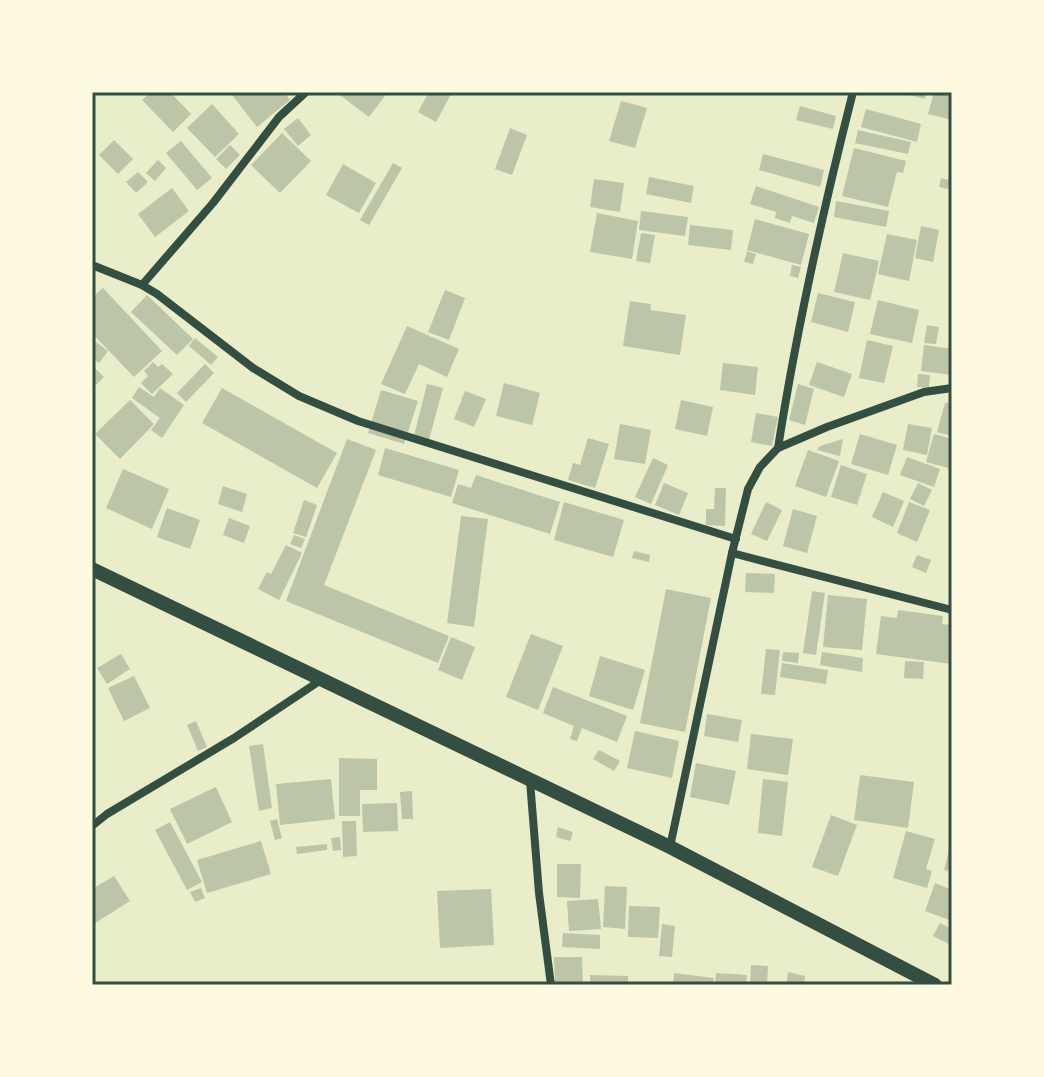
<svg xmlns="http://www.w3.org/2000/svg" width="1044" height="1077" font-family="Ubuntu,sans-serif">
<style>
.building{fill:#bcc5a7}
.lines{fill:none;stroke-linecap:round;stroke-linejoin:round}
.minor{stroke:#344e41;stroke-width:8}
.trunk{stroke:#344e41;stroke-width:14}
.neatline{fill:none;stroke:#344e41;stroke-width:3}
</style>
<rect width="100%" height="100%" fill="#e9edc9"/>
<!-- building -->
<g class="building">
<polygon points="151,92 170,92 191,114 173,132 142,100"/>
<polygon points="235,92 284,92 290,100 257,127 232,95"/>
<polygon points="336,92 388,92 369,117"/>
<polygon points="429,92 451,94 436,122 418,112"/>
<polygon points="899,92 926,92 925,99"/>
<polygon points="934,92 952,92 952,120 928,114"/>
<polygon points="621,101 647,108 635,148 609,141"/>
<polygon points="212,104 239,134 215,157 187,128"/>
<polygon points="800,106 836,116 833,129 796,120"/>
<polygon points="866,109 921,124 917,142 861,127"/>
<polygon points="298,118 311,135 298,146 284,129"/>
<polygon points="510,128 527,135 512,175 495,169"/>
<polygon points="858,130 911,142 908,154 855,143"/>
<polygon points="282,133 311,161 280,193 251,165"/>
<polygon points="114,140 133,159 118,174 99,155"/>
<polygon points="181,141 212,178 197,190 166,153"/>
<polygon points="230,145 240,155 226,169 216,159"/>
<polygon points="854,148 906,161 903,173 897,172 888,207 842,196"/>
<polygon points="763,154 824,170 820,187 759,170"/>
<polygon points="158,160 166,168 155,181 146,173"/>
<polygon points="393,163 402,168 369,225 360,220"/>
<polygon points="343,164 376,183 359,213 326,195"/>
<polygon points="952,169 952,181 950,181 948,189 939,187 941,178 948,180"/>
<polygon points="138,172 148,182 136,193 126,182"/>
<polygon points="649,177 694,186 691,203 646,194"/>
<polygon points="594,179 624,183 620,212 590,207"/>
<polygon points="756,186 819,207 814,223 792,216 790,223 775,218 776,212 750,204"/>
<polygon points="172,188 189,211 155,237 138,214"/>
<polygon points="836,201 889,211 886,227 834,217"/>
<polygon points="641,211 688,217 685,236 639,230"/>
<polygon points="597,213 638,221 632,259 590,252"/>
<polygon points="755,219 809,234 801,265 747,250"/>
<polygon points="690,225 733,230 731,250 688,245"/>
<polygon points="921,226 939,230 933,262 915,258"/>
<polygon points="641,233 655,235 650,263 636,261"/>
<polygon points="887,234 917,240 909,281 878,274"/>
<polygon points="747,251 756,254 753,264 744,262"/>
<polygon points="843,253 879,261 870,300 834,292"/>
<polygon points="792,265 801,267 798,278 790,276"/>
<polygon points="103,288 162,351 134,377 92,333 92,298"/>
<polygon points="445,290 465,298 449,340 428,332"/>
<polygon points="818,293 855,302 848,332 811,322"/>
<polygon points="147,295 193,339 177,355 131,312"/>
<polygon points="878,300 919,310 912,343 870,334"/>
<polygon points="630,301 651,304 650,310 686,315 680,355 623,346"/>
<polygon points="927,325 939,327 936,344 924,343"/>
<polygon points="407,326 459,349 447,377 419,364 405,394 381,384"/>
<polygon points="195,338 218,357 211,365 189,346"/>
<polygon points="92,339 108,351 99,363 92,358"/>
<polygon points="867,340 893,346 884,383 859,378"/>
<polygon points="924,345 952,349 952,375 921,371"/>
<polygon points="153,362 158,367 162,364 173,374 152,394 141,383 148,376 144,371"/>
<polygon points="817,362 852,374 844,397 809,385"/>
<polygon points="723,363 758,367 755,395 720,390"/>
<polygon points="205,364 214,373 186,402 177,393"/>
<polygon points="92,365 104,377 92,389"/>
<polygon points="918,374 930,375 929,388 917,387"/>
<polygon points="504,383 540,393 532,425 496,416"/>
<polygon points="427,384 443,388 429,440 414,436"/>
<polygon points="798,384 814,389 805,425 789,420"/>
<polygon points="139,387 154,397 160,388 184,405 162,438 151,430 160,418 132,398"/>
<polygon points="222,388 337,453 317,488 202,423"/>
<polygon points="381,390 418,401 404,444 368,433"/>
<polygon points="465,391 486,399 474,427 454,419"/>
<polygon points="130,400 154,424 120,459 95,434"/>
<polygon points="681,400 713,407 707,436 675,429"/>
<polygon points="952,402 952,436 937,432 945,403"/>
<polygon points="756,413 778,417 772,446 751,442"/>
<polygon points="620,424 651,430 645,464 614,459"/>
<polygon points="908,424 932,428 927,455 903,450"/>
<polygon points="860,434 897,445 888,475 851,464"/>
<polygon points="934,434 952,439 952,469 926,462"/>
<polygon points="588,438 609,444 595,488 568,480 573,463 580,465"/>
<polygon points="347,439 376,450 324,585 449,636 438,663 286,601"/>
<polygon points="843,439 840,456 817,450 820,446"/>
<polygon points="385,448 459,470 451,497 378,475"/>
<polygon points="808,450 839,461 826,497 795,486"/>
<polygon points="907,457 940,469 934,487 900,475"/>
<polygon points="653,458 668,465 651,504 635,497"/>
<polygon points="841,465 867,474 857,505 831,497"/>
<polygon points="123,469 169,489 152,529 106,508"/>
<polygon points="476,475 560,502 550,534 452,503 458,484 471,488"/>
<polygon points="664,483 688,493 679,515 655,505"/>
<polygon points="918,483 932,490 924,506 910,499"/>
<polygon points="223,486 247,494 242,512 218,504"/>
<polygon points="715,488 726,488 725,526 706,525 706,509 714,509"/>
<polygon points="883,492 904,501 893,527 872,517"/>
<polygon points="304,500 317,505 306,537 293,533"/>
<polygon points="564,502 624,520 613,557 554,540"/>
<polygon points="766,502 782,510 767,541 751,534"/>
<polygon points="909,502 930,510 917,542 897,533"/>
<polygon points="167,508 200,520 190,549 157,537"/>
<polygon points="793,509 817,516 807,553 783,546"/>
<polygon points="461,516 488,519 474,627 447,623"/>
<polygon points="229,518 250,526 244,543 223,535"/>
<polygon points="294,535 305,539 301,548 290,544"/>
<polygon points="286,545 302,553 279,600 258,589 267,572 271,574"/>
<polygon points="634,551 650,555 649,562 632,558"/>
<polygon points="917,555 931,560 926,573 912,567"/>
<polygon points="746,573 775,574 774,593 745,592"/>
<polygon points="666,589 711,598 685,732 640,723"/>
<polygon points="812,591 825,593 816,655 803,653"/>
<polygon points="828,595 867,599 862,650 823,647"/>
<polygon points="898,610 943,616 942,624 952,625 952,664 876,654 881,616 897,618"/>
<polygon points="531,634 563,646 538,710 506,697"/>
<polygon points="451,637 475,647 462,680 438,670"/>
<polygon points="766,649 780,650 775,695 761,694"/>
<polygon points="783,652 799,653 798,663 782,661"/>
<polygon points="822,652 863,658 862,672 820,665"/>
<polygon points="121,654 130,669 107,684 97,668"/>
<polygon points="600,656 645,670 633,710 589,696"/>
<polygon points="905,661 924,662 923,679 904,678"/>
<polygon points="782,663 828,670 826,684 780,677"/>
<polygon points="134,676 150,708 124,721 108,688"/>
<polygon points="553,687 627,716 617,742 582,728 577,741 570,739 574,726 543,713"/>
<polygon points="707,714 742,720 738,742 704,736"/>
<polygon points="196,721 207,747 198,751 187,725"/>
<polygon points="635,731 679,741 672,778 627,768"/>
<polygon points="751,734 793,739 788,775 747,769"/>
<polygon points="263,744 272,808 259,811 249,746"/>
<polygon points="599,750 620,761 614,771 593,759"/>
<polygon points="339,758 377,759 377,790 360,790 360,816 339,816"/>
<polygon points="696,763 736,771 729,805 690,797"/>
<polygon points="860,775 914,782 908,828 854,820"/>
<polygon points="331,779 335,819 280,825 276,784"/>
<polygon points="763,779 788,782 782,836 758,833"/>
<polygon points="216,787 232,822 187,844 170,809"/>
<polygon points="412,791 413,819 402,819 400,792"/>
<polygon points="397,803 398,831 363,832 362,804"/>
<polygon points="831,815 857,825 838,876 812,867"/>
<polygon points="277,819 282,838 275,840 270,821"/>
<polygon points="342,821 356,821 357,856 343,857"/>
<polygon points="170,822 202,882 187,890 155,830"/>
<polygon points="558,827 573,832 570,841 556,837"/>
<polygon points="906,831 935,839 926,869 932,871 927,888 893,878"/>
<polygon points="340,837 341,850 333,851 331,838"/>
<polygon points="261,841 271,874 207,893 197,860"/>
<polygon points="951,841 952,841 952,871 944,870"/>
<polygon points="327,844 327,850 297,854 296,847"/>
<polygon points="557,864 581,864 580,898 557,897"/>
<polygon points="114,876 130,901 92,925 92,889"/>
<polygon points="935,883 952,890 952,921 925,911"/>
<polygon points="605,886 627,887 625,929 603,927"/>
<polygon points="201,888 205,898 195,902 190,892"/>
<polygon points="491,889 494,945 440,948 437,891"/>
<polygon points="598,899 601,929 569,931 567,901"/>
<polygon points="629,906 660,907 658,938 628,937"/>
<polygon points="940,923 952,929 951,945 933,936"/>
<polygon points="662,924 675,926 672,957 659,956"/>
<polygon points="563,933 600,935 600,949 562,947"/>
<polygon points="554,957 582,957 583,985 555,985"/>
<polygon points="751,965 768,966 767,985 750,985"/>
<polygon points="788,972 805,976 804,985 786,985"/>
<polygon points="674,973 714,978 713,985 673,985"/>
<polygon points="716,973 747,975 746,985 715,985"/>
<polygon points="590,975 628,976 628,985 590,985"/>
</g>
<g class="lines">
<!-- minor -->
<g class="minor">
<polyline points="92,265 142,285 157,294 253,368 299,396 358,421 736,539"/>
<polyline points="142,285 213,203 279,117 306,92"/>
<path d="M778,448C797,327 823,210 853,92"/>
<polyline points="732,553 952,610"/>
<polyline points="530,781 539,893 551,985"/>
<polyline points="92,826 107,814 234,738 321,680"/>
<polyline points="670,847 732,553 748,489 760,467 778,448 827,427 924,392 952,388"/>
</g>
<!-- trunk -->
<polyline class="trunk" points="92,569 670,847 935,985"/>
</g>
<!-- border -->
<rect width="1044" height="1077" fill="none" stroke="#fefae0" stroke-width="188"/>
<rect x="94" y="94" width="856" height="889" class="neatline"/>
</svg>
